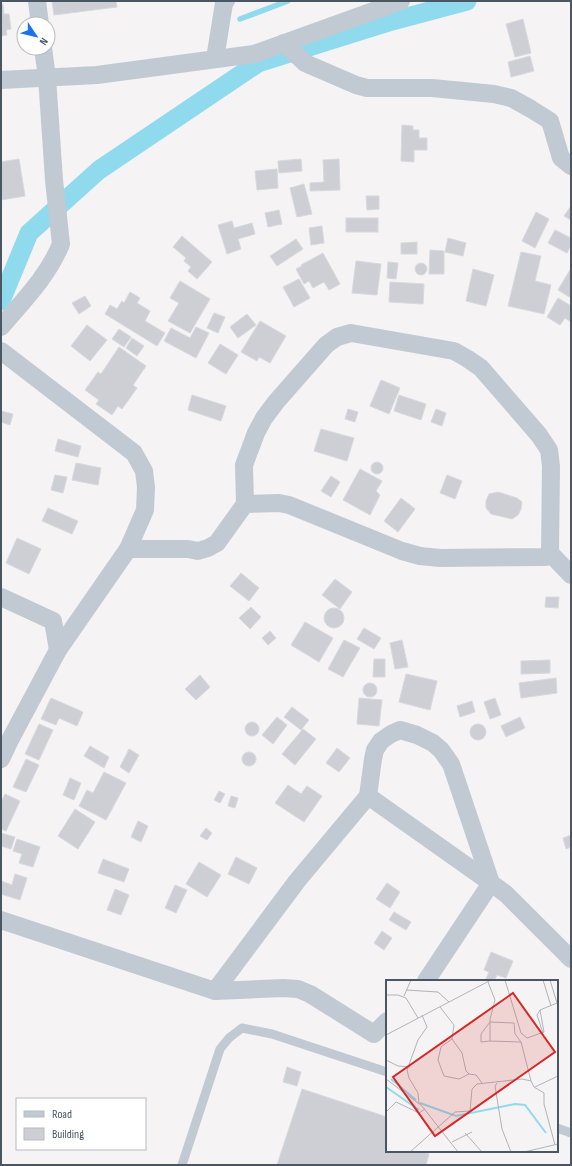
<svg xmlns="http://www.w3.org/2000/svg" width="572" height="1166" font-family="'Sofia Sans Condensed',sans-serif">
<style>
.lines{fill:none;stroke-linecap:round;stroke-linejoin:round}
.stream{stroke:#90daee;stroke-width:5.5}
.canal{stroke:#90daee;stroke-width:19}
.building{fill:#cdcfd5;stroke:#d7d9de}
.lane{stroke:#c1cad2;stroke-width:9}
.street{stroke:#c1cad2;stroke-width:18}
.inset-river{fill:none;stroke:#90daee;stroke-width:2}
.inset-road{fill:none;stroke:#b1b4b9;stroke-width:1}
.view{fill:#d62828;fill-opacity:0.15;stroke:#d62828;stroke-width:2}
.inset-edge{fill:none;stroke:#4a5661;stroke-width:2}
</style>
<rect width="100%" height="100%" fill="#f5f3f3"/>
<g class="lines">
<!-- stream -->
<polyline class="stream" points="240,19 288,1"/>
<!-- canal -->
<polyline class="canal" points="1,301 29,233 99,170 258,63 392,21 467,1"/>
</g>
<!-- building -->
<g class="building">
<polygon points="52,1 116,1 117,7 54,15"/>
<polygon points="1,4 3,4 4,14 9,14 11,29 6,30 7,35 1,36"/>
<polygon points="523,19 531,53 515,57 506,24"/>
<polygon points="530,56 534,71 511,77 508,62"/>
<polygon points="402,125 413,126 413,130 419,130 419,138 427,138 427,150 414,150 414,162 401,161"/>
<polygon points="19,159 25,196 1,200 1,162"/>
<polygon points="301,159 302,171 279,173 278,161"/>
<polygon points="339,159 340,190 310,191 310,183 324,182 323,160"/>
<polygon points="277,169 278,188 257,190 255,171"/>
<polygon points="304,184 312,214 297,217 290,188"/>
<polygon points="366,196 379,196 379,209 367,210"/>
<polygon points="571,206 571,220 564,216"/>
<polygon points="279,210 282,224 268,227 265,213"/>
<polygon points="536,212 549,219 535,248 522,241"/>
<rect x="346" y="218" width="32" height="14"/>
<polygon points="232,221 234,228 252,223 255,234 238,239 241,249 227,254 218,225"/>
<polygon points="322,226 324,243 311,245 309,228"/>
<polygon points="555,230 571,238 571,245 567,253 548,243"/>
<polygon points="182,236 212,262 197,279 188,271 191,267 184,261 186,258 173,247"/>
<polygon points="448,238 466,243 463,256 445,252"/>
<polygon points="296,239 303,249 277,266 270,256"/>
<polygon points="417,242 417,254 401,254 401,243"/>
<polygon points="430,250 444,251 444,274 429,274"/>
<polygon points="521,252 541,256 535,281 551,285 544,314 508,306"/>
<polygon points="323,253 340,284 329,290 324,282 313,288 309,281 304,284 296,269 302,266 301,265"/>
<polygon points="356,261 381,264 377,295 352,293"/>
<polygon points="388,262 398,263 396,279 387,278"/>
<circle cx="421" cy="269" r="6"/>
<polygon points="571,268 571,298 558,290"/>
<polygon points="473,269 494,275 486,306 466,301"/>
<polygon points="299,279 310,298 294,307 283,287"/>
<polygon points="180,281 210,299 190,333 168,321 179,303 170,298"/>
<polygon points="390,282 424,284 423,304 389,302"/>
<polygon points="130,292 140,298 137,303 150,311 145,321 165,333 157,346 105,314 110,305 117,309 122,301 124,303"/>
<polygon points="85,296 91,306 79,314 72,303"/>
<polygon points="558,298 571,306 571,322 565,318 560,325 547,317"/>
<polygon points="214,313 225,317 218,333 207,328"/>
<polygon points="247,314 256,325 238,338 230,327"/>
<polygon points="260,321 286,336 270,363 259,357 257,361 241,352"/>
<polygon points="87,325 107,340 90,361 71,346"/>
<polygon points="196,327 209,333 196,358 164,341 171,328 190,338"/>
<polygon points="119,329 131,337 124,347 112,339"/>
<polygon points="132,338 144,346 137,356 126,348"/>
<polygon points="220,344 238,355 226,374 208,363"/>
<polygon points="119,347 146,366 133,385 137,388 122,409 118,406 112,415 96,404 99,400 85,390 98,372 101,374"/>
<polygon points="381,380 400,388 389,414 370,406"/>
<polygon points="192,395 226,406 221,421 188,410"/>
<polygon points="399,395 426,404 421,420 394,411"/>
<polygon points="348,409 358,412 355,422 345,419"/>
<polygon points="436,409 446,413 442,426 431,422"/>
<polygon points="1,411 13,414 10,425 1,422"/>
<polygon points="321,429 354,438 347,461 314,451"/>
<polygon points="58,439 81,446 78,457 55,451"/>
<circle cx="377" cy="468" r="6"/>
<polygon points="76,463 101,468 98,485 72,480"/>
<polygon points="360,469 382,481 376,491 380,495 370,515 343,500"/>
<polygon points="55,475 67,477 63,493 51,490"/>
<polygon points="447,475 462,481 455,499 440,493"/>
<polygon points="331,476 340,482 331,497 321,491"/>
<polygon points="498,492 517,498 522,502 521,509 518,515 512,519 491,514 486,508 486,501 489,494"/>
<polygon points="401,498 415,509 398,532 384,521"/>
<polygon points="48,508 78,521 72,534 42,521"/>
<polygon points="17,538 41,549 29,574 6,563"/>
<polygon points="241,573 259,588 249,601 230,586"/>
<polygon points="335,579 352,592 340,609 322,595"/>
<polygon points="546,597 559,597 558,608 545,607"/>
<polygon points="251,607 261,617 250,629 239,618"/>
<circle cx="334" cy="618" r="10"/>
<polygon points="305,622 333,638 319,662 291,645"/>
<polygon points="364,628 381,638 374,649 357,639"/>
<polygon points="270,631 276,638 268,645 262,638"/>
<polygon points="344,640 360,648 343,677 328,669"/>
<polygon points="402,640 408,667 395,669 390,643"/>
<polygon points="374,659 385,659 385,677 373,677"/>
<polygon points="550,660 550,673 521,674 521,661"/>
<polygon points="406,674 437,681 430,710 399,702"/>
<polygon points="200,675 210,687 196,700 185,689"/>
<polygon points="556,678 557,693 521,698 519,683"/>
<circle cx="370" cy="690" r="7"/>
<polygon points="51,698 83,712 77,726 59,718 56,725 41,719"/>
<polygon points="359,698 382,700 379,726 357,724"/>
<polygon points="495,698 501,715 490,719 484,702"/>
<polygon points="472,701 475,712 460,717 457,706"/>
<polygon points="292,707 309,720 301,730 284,717"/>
<polygon points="277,717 287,725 273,744 262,735"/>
<polygon points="520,717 525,728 506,737 501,726"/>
<circle cx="252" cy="729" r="7"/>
<circle cx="478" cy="732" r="8"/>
<polygon points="39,724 53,730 39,760 25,754"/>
<polygon points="303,729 316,739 295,765 282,754"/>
<polygon points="90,746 109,757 104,768 84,756"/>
<polygon points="337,748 350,758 339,772 326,763"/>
<polygon points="129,749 139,755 129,773 120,767"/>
<circle cx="249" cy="759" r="7"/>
<polygon points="26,759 39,765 26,792 13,787"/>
<polygon points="104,772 126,783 106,820 79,806 87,790 93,793"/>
<polygon points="70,778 81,783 74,800 63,795"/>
<polygon points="288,785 301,794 307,786 322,796 304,822 275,803"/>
<polygon points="219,791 225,794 220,803 214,800"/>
<polygon points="5,794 20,801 6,831 1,829 1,802"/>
<polygon points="231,796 238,798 235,808 228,806"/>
<polygon points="75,809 95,822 78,849 58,836"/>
<polygon points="138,821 148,826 141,842 131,837"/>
<polygon points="206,828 212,833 207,840 200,836"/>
<polygon points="1,833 15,837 11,849 1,846"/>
<polygon points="571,835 571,847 566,849 563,838"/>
<polygon points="17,839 40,847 33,867 19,863 22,854 13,851"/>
<polygon points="236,857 257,868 249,884 228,874"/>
<polygon points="103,859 129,869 124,882 98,873"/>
<polygon points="199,862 221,875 207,897 186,884"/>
<polygon points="15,874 27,878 20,900 1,894 1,881 12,885"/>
<polygon points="387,883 400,892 390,908 376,899"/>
<polygon points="175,885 187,890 176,913 165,908"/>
<polygon points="115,889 129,895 121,915 107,910"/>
<polygon points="394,912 411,922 406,930 389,920"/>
<polygon points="382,931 392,938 384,950 374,943"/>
<polygon points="491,952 513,961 506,978 497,975 494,981 485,981 489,972 484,970"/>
<polygon points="287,1067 301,1072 297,1086 283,1082"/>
<polygon points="302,1089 387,1117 387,1151 420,1151 429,1154 426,1165 277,1165"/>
</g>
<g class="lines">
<!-- lane -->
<g class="lane">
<polyline points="557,1128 571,1133"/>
<polyline points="182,1165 220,1049 229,1038 242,1028 272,1034 387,1072"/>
</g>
<!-- street -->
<g class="street">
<polyline points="37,1 40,24"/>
<polyline points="284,43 305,63 356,85 367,88 432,88 494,94 511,98 531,109 550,121 561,158 571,166"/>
<polyline points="215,59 224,3 226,1"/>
<polyline points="1,80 97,75 254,54 401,1"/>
<path d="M1,327C23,301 48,276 61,244L54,180L47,77L43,48"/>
<polyline points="1,351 134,453 144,471 146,487 145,510 128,549 58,650 10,740 1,759"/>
<polyline points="245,504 244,465 256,433 264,418 276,402 326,345 337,337 351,333 454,351 468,359 481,368 539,435 549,450 551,466 550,553"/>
<polyline points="128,549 188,549 198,551 208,548 217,543 245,504 279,503 289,505 402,551 420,556 440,558 546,557 550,553 571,575"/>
<polyline points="1,597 53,621 58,650"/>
<polyline points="1,920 215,991 283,988 298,989 310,994 374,1034 387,1021"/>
<polyline points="426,981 491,883 451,764 441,750 433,743 417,735 400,730 391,734 381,741 375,750 373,759 368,796 491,883 506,894 571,959"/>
<polyline points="215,991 297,881 368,796"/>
</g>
</g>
<!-- overview -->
<g transform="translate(386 980)">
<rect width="172" height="172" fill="#f5f3f3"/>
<path class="inset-river" d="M5,99L30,120M0,107L33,130M34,123L70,136L129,124L139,125L160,153"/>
<path class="inset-road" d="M119,0L135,53L141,58L158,52L154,30L171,23L164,0M157,0L165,26M102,2L109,20L104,39V61L95,62V54L104,42L128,43L129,54L135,62L145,101L148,107L158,113V124L169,165M20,10L52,12L63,22M0,15H12L20,18L32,38M18,16L25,0M54,27L68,45L66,59L76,73L80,91L83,94L90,95L96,103M154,30L151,35L157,53M0,55L105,0M66,59L55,67L52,80L58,96L73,99L83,94M104,61L135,62M0,80L12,86L24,87M0,99L36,126L72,172M111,103L109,106L116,149L125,172M149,107L172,96M33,124L32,113L23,98L21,90L32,60L41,47L36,35M0,132L10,122L33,133L39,129M79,153L96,172M66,162L86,152M24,172L69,132L84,131L86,109L91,104L136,99L145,101M138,172L172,164"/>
<path class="view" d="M127,13L169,72L49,156L7,97Z"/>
<rect width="172" height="172" class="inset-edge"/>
</g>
<!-- border -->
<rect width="572" height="1166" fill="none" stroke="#4a5661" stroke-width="4"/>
<!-- legend -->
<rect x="16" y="1098" width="130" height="52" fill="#ffffff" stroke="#b7bbc0"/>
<rect x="24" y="1111" width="20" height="6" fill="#c1cad2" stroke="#b7bbc0"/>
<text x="52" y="1118" font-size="12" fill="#4a5661">Road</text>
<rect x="24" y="1128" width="20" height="12" fill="#cdcfd5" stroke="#b7bbc0"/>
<text x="52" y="1138" font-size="12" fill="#4a5661">Building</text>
<!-- north arrow -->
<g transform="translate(36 36) rotate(125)"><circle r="19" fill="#ffffff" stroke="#b7bbc0"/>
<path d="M0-3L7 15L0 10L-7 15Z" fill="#1a73e8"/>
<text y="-6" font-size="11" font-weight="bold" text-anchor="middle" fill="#4a5661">N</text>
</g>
</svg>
